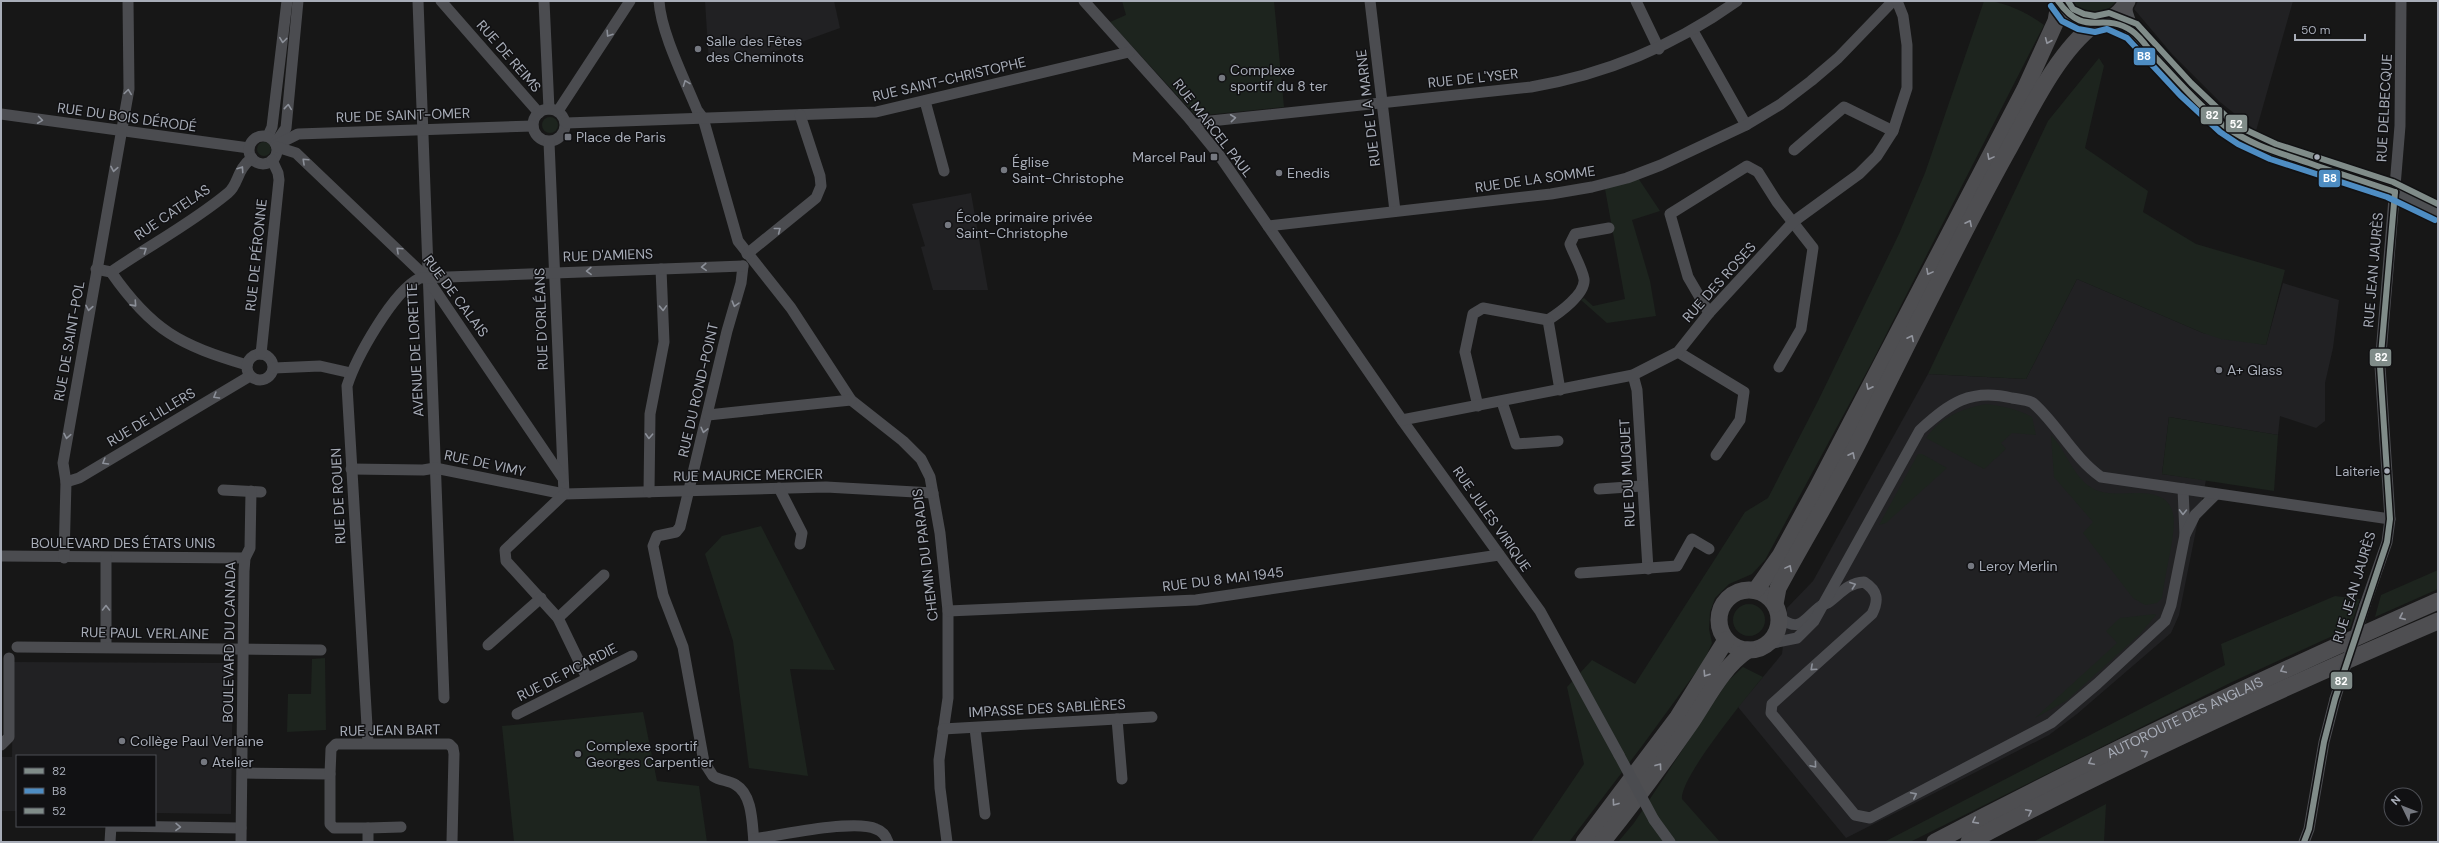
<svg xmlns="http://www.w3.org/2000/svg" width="2439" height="843" font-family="'DM Sans',sans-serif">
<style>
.built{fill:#212123}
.green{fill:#1d241e}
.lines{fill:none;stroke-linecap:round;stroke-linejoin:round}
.minor{stroke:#4b4c50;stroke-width:11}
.major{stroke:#4d4f52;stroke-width:14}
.highway{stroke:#4e4e51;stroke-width:17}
.minor-bridge{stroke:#4b4c50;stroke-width:11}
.bus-1-casing{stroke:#111113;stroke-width:9}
.bus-2-casing{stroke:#111113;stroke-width:9}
.bus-3-casing{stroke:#111113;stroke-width:9}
.bus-1{stroke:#808c89;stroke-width:6}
.bus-2{stroke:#4e8dc3;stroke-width:6}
.bus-3{stroke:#808c89;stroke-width:6}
.oneway{stroke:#8c9099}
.oneway2{stroke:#92959e}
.poi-dot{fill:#757880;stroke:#111113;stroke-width:1.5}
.bus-dot{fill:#a8adb8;stroke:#111113;stroke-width:1.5}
.labels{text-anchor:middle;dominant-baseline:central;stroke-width:3;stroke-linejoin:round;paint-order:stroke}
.bus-label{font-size:13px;fill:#a8adb8;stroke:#111113;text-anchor:end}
.poi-label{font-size:14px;fill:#a8adb8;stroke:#111113;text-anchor:start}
.street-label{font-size:14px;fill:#a8adb8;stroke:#111113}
.line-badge{stroke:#111113;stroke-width:1.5}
.badge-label{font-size:11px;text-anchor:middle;font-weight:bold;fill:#fff}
</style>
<rect width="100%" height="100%" fill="#171717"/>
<!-- built -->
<g class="built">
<polygon points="705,1 834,1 840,28 760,57 709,64"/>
<polygon points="2138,1 2293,1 2256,131 2220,102 2172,54 2134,9"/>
<polygon points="971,193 988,290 933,290 921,247 925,246 912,204"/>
<polygon points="2077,279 2203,333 2266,345 2283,283 2339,300 2333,348 2325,383 2325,421 2316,428 2280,416 2278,435 2169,417 2162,474 2206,480 2179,615 2171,633 2077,714 2049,735 1846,838 1738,707 1782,654 1787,608 1813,581 1928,374 2026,379"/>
<polygon points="13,662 233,663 231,814 155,813 155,756 17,756 17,811 1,811 1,757 12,757"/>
</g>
<!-- green -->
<g class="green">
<polygon points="1122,1 1274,1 1284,107 1196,116 1110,22 1126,15"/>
<path d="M1984,1C2004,1 2028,13 2044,25L1871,364L1765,560L1752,574L1729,584L1715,598L1710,612L1709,629L1712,643L1704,661L1642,746L1569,842H1531L1584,764L1567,687L1592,660L1635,684L1745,512L1768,498L1818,401L1899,234L1925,173Z"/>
<path d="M2067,1H2116C2104,18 2078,20 2067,1Z"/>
<polygon points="2099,58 2104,66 2085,148 2148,191 2143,212 2196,244 2285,270 2266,345 2221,339 2203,333 2077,279 2026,379 1928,374 2048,121"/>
<circle cx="550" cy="125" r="8"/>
<circle cx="264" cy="149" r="7"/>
<polygon points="1638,178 1660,211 1632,220 1650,281 1656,316 1607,323 1581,300 1584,298 1593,306 1625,299 1605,189"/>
<path d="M1986,404C2002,406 2018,409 2032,417L2036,435L2012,433L2001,443L2006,449L1984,469L1926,438C1941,417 1961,409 1986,404Z"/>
<polygon points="2169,417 2278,435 2274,491 2162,474"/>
<path d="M2051,435C2066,450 2073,477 2092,488C2105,496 2124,493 2140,493C2182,494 2175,523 2170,553C2167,568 2164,583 2162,598L2157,603L2145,605L2133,598L2083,533L2093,522L2054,477Z"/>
<polygon points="1918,454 1922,454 1947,468 1886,523 1879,525"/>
<polygon points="761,526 835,670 790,669 808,776 749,768 733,641 705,554 722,536"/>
<polygon points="2438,570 2438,589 2375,617 2381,595"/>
<polygon points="2335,596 2360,599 2350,628 2232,682 1910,842 1884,842 2225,665 2221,644"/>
<circle cx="1749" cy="620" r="16"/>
<polygon points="2155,614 2156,615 2140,634 2066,701 2035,718 2117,643 2106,631 2120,618"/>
<polygon points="325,658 326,730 287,732 288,694 311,694 312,659"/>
<path d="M1743,667L1763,677C1747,696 1679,779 1682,799L1720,842H1618L1634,823L1728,681Z"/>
<polygon points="643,712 657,781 699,786 707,842 514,842 502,726"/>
<polygon points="2106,804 2104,842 2033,842"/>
</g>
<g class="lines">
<!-- minor -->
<g class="minor">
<polyline points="418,1 444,698"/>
<polyline points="441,1 539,113"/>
<polyline points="544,1 549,109"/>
<path d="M659,1C661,33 685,80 697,110L703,118L738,241L791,308L851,400L903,441L921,459L930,477L940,533L948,611V698L939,760L940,788L947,842"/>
<polyline points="1084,1 1188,117 1219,155 1402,420 1540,611 1619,755"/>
<polyline points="1370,1 1395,211"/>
<polyline points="1636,1 1659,49"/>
<polyline points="1693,31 1746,125"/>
<polyline points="925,101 944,171"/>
<circle cx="549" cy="125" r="16"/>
<polyline points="558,111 630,1"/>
<polyline points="1,114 249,148"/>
<polyline points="566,123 876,112 1129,52"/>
<path d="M1195,126L1201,122L1531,87C1607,74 1674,46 1737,1"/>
<polyline points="268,136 272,127 287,1"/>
<circle cx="263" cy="150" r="14"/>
<polyline points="276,142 286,128 298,1"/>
<polyline points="549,142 564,494"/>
<polyline points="276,145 298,134 533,126"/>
<polyline points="277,147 296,153 427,278 562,477"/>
<polyline points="1794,150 1844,107 1893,131"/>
<polyline points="1268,226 1551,194 1592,187 1627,178 1661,165 1746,125 1781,104 1811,81 1838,58 1893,1"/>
<polyline points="747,254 816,198 821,186 820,176 800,115"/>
<path d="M743,266L741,283L727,331L680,527L676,532L657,536L653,546L663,595L683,647L704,762L713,776C720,781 729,780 736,785C753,795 752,825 754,842"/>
<path d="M96,269L111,272C150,245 192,223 228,193C239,184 236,170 252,158"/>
<path d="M111,272C152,331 180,345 247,365"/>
<polyline points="1709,313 1688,277 1670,214 1747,166 1758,172 1777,202 1813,248 1801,329 1779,367"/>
<polyline points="1678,352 1744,392 1740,420 1716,455"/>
<circle cx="260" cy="367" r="13"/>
<polyline points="261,354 279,180 278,173 272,160"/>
<polyline points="274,368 320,366 351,373"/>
<polyline points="1633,375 1637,390 1648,569"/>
<path d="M1560,390L1548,320C1559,313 1586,294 1584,279C1582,268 1574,255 1570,244L1575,234L1609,228"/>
<polyline points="1502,402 1516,444 1558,441"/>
<polyline points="1478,406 1465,352 1473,314 1483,308 1548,320"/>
<polyline points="708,415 851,400"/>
<polyline points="1402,420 1633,375 1678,352 1709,313 1793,222 1859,174 1877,156 1893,131 1907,88 1907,45 1903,16 1897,1"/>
<polyline points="351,469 423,470 435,468 564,494 826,487 933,493"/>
<polyline points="66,482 79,478 250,376"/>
<polyline points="779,488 802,533 800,544"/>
<polyline points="1599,489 1642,486"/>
<polyline points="2183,489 2185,535"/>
<polyline points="223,490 261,492"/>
<polyline points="649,492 650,414 664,342 661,269"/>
<polyline points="564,494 505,550 506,561 558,618 587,678"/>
<polyline points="1,556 245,558"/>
<polyline points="64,558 66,482 63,463 129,89 128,1"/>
<polyline points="106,558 106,647"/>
<polyline points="1580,573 1677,566 1692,539 1709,549"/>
<polyline points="2365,605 2387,542 2390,519 2380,366 2400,126 2401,1"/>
<polyline points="948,611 1196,600 1499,555"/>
<path d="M1779,617C1801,635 1805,617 1821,606C1823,604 1827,604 1829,602C1841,593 1848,583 1864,582C1878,591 1879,600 1872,614L1772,704L1771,713L1855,815L1870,818L2051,723L2097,684L2165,621L2171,605L2185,535L2195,515L2216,494"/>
<polyline points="558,618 604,575"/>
<path d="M1768,644L1797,638L1814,621L1920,430C1950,403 1970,388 2012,398C2018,399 2028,400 2033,403C2058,425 2073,457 2101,477L2390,519"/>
<polyline points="488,645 541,598"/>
<polyline points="17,647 321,650"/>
<polyline points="517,714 632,656"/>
<polyline points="1117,719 1122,779"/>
<polyline points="975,728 985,814"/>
<polyline points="943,729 1152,717"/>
<path d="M368,743L347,386C356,358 393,291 420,278L743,266"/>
<polyline points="1,745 9,737 9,658"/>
<polyline points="243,773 330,774 330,824 334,828 368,828 368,842"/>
<polyline points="330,774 331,749 336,744 449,744 453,748 454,754 452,842"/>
<polyline points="1654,820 1670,842"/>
<polyline points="368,828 401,827"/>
<path d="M754,839C780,835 855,819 876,829C882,831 886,836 888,842"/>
<polyline points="110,842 111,826 241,828"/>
<polyline points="241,842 244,571 245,558 250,548 251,491"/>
<polyline points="2304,842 2309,829 2324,742 2335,699"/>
</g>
<!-- major -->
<polyline class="major" points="2125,4 2126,13 2132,31 2185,89 2225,126 2273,151 2378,186 2438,213"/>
<!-- highway -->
<g class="highway">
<path d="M2058,1C2070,32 2114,30 2127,1"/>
<circle cx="1749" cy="620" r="30"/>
<polyline points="1756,590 1780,556 1817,488 2025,89 2056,21 2059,4"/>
<path d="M1775,604L1778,588C1806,536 1837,486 1863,433C1910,339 1956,244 2007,152C2030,111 2057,52 2095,24"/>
<polyline points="1584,842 1678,717 1726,640"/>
<path d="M1602,842C1633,804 1662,764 1690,724C1707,699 1722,667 1748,650"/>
<path id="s1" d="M1935,842C2100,755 2268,676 2438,601"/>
<path d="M1969,842C2122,761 2279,689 2438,621"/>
</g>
<!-- minor-bridge -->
<g class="minor-bridge">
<polyline points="2335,699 2365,605"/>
<polyline points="1619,755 1654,820"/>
</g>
<!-- bus-1 casing -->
<g class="bus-1-casing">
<g id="bus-1">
<path d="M2058,1C2086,40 2101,10 2132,31C2141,37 2149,50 2156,58C2178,81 2200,107 2225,126C2250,145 2280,153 2309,163C2337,173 2366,182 2395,192"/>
<polyline points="2304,842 2309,829 2324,742 2335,699 2387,542 2390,519 2380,366 2395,192"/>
</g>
</g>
<!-- bus-2 casing -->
<g class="bus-2-casing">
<polyline id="bus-2" points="2051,6 2062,21 2078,29 2095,32 2107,29 2127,38 2180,95 2220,132 2238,144 2270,159 2387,197 2435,220"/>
</g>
<!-- bus-3 casing -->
<g class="bus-3-casing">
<polyline id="bus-3" points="2068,1 2073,9 2084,14 2095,16 2109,13 2137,24 2191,83 2230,120 2246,130 2276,144 2393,182 2438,204"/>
</g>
<!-- bus-1 -->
<use href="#bus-1" class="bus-1"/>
<!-- bus-2 -->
<use href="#bus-2" class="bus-2"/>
<!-- bus-3 -->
<use href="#bus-3" class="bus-3"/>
</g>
<!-- one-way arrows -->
<defs><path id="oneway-chevron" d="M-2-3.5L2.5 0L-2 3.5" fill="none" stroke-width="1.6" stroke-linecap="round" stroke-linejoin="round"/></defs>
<g class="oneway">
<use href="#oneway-chevron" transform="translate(609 34) rotate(123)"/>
<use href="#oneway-chevron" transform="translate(283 40) rotate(97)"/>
<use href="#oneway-chevron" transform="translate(686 83) rotate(-111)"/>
<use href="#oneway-chevron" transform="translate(128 92) rotate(-82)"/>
<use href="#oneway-chevron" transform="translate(288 107) rotate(-84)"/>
<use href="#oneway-chevron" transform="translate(1233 118) rotate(-6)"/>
<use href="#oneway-chevron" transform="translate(40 120) rotate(8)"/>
<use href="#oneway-chevron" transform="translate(305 161) rotate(-137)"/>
<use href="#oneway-chevron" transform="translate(114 169) rotate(100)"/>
<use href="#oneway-chevron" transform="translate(241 169) rotate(-56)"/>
<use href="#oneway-chevron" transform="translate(778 230) rotate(-38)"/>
<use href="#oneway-chevron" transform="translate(144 250) rotate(-34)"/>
<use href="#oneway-chevron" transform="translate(399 250) rotate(-137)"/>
<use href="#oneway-chevron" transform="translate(704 267) rotate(177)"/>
<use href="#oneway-chevron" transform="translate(589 271) rotate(179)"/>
<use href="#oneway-chevron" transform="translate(134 304) rotate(48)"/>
<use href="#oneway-chevron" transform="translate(735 304) rotate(106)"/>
<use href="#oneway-chevron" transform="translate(89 308) rotate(100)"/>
<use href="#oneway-chevron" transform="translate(663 308) rotate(88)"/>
<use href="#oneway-chevron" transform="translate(216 396) rotate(149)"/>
<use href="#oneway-chevron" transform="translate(704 430) rotate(104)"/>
<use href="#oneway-chevron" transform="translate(67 436) rotate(101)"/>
<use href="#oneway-chevron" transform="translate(649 436) rotate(93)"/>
<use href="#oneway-chevron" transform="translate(105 462) rotate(149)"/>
<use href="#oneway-chevron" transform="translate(2183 512) rotate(91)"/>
<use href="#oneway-chevron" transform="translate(1853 585) rotate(-20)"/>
<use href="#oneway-chevron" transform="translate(106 608) rotate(-90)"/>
<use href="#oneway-chevron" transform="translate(1813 668) rotate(138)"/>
<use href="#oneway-chevron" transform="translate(1814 765) rotate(50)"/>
<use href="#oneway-chevron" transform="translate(1914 795) rotate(-27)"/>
<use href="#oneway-chevron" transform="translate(178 827) rotate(1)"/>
</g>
<g class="oneway2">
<use href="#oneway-chevron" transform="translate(2048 41) rotate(113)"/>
<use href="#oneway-chevron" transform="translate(1990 157) rotate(118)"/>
<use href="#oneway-chevron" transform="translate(1969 223) rotate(-63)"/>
<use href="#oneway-chevron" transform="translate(1929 272) rotate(118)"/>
<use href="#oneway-chevron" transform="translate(1911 338) rotate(-63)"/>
<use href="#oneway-chevron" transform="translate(1869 387) rotate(117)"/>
<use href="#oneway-chevron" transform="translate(1852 455) rotate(-63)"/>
<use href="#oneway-chevron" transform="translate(1789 568) rotate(-62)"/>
<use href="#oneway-chevron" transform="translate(2402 617) rotate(156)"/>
<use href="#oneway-chevron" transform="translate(2283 670) rotate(155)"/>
<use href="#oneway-chevron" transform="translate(1706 674) rotate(123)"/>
<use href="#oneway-chevron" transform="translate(2145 753) rotate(-27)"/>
<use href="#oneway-chevron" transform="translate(2091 762) rotate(153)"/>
<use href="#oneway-chevron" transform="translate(1659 766) rotate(-54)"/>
<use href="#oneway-chevron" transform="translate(1615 803) rotate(126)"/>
<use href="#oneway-chevron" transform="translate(2029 812) rotate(-27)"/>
<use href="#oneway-chevron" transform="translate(1975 821) rotate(152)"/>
</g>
<!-- markers -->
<g class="poi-dot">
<circle cx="698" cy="49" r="4"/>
<circle cx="1222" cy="78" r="4"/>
<rect x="564" y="133" width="8" height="8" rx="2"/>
<rect x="1210" y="153" width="8" height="8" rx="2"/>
<circle cx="1004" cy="170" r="4"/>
<circle cx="1279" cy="173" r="4"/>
<circle cx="948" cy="225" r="4"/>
<circle cx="2219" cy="370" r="4"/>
<circle cx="1971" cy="566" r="4"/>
<circle cx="122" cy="741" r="4"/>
<circle cx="578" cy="754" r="4"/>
<circle cx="204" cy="762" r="4"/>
</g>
<g class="bus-dot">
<circle cx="2317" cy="157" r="3.5"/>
<circle cx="2387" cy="471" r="3.5"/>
</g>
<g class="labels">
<!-- bus labels -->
<g class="bus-label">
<text x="2380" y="471">Laiterie</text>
</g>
<!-- poi labels -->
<g class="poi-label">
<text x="706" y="41">Salle des Fêtes<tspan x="706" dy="16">des Cheminots</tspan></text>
<text x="1230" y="70">Complexe<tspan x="1230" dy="16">sportif du 8 ter</tspan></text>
<text x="576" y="137">Place de Paris</text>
<text x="1206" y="157" text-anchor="end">Marcel Paul</text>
<text x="1012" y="162">Église<tspan x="1012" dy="16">Saint-Christophe</tspan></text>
<text x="1287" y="173">Enedis</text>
<text x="956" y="217">École primaire privée<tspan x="956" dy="16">Saint-Christophe</tspan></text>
<text x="2227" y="370">A+ Glass</text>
<text x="1979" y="566">Leroy Merlin</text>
<text x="130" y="741">Collège Paul Verlaine</text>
<text x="586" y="746">Complexe sportif<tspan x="586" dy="16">Georges Carpentier</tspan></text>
<text x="212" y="762">Atelier</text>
</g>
<!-- street labels -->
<g class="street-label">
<text transform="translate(509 56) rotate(49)">RUE DE REIMS</text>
<text transform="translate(1473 78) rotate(-6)">RUE DE L'YSER</text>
<text transform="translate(949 79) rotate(-13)">RUE SAINT-CHRISTOPHE</text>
<text transform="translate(1368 108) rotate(-97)">RUE DE LA MARNE</text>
<text transform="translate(2384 108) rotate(-87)">RUE DELBECQUE</text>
<text transform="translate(403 115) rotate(-2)">RUE DE SAINT-OMER</text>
<text transform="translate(127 117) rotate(8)">RUE DU BOIS DÉRODÉ</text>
<text transform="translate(1213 128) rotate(52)">RUE MARCEL PAUL</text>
<text transform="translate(1535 179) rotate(-8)">RUE DE LA SOMME</text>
<text transform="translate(172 212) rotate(-34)">RUE CATELAS</text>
<text transform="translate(256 255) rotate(-84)">RUE DE PÉRONNE</text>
<text transform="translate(608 255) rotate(-2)">RUE D'AMIENS</text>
<text transform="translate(2373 270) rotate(-85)">RUE JEAN JAURÈS</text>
<text transform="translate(1719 282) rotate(-48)">RUE DES ROSES</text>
<text transform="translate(456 296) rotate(53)">RUE DE CALAIS</text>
<text transform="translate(541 319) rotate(-92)">RUE D'ORLÉANS</text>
<text transform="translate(69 341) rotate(-80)">RUE DE SAINT-POL</text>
<text transform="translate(415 350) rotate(-93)">AVENUE DE LORETTE</text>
<text transform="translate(698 390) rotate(-77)">RUE DU ROND-POINT</text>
<text transform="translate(151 417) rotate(-31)">RUE DE LILLERS</text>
<text transform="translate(485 463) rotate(12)">RUE DE VIMY</text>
<text transform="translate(1627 473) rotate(-93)">RUE DU MUGUET</text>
<text transform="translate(748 475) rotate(-1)">RUE MAURICE MERCIER</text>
<text transform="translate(338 496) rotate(-93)">RUE DE ROUEN</text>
<text transform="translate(1492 519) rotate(55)">RUE JULES VIRIQUE</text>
<text x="123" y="543">BOULEVARD DES ÉTATS UNIS</text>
<text transform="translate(925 555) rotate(-97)">CHEMIN DU PARADIS</text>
<text transform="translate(1223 579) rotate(-7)">RUE DU 8 MAI 1945</text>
<text transform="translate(2354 587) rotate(-73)">RUE JEAN JAURÈS</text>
<text transform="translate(145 633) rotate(1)">RUE PAUL VERLAINE</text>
<text transform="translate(229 642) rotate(-89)">BOULEVARD DU CANADA</text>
<text transform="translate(567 672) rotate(-27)">RUE DE PICARDIE</text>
<text transform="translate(1047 708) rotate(-3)">IMPASSE DES SABLIÈRES</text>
<text stroke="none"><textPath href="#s1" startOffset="279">AUTOROUTE DES ANGLAIS</textPath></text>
<text transform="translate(390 730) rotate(-1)">RUE JEAN BART</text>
</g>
</g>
<g class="line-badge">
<rect x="2133" y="47" width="23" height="19" rx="4" fill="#4e8dc3"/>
<rect x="2200" y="106" width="23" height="19" rx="4" fill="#808c89"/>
<rect x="2225" y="114" width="23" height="19" rx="4" fill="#808c89"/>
<rect x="2318" y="169" width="23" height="19" rx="4" fill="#4e8dc3"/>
<rect x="2369" y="348" width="23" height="19" rx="4" fill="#808c89"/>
<rect x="2330" y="671" width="23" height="19" rx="4" fill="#808c89"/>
</g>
<g class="badge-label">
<text x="2144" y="60">B8</text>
<text x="2212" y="119">82</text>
<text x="2236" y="128">52</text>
<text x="2330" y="182">B8</text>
<text x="2381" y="361">82</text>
<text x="2341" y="685">82</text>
</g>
<!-- border -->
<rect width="2439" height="843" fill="none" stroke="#a8adb8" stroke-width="4"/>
<!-- legend -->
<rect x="16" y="755" width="140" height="72" fill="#111113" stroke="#4d4f55"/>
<rect x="24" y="768" width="20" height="6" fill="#808c89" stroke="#4d4f55"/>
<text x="52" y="775" font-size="12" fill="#a8adb8">82</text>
<rect x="24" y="788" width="20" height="6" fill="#4e8dc3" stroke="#4d4f55"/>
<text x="52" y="795" font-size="12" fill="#a8adb8">B8</text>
<rect x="24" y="808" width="20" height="6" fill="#808c89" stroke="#4d4f55"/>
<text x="52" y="815" font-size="12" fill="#a8adb8">52</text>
<!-- north arrow -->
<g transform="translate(2403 807) rotate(313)"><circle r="19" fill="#111113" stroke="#4d4f55"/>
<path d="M0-3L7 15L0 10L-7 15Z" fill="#757880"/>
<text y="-6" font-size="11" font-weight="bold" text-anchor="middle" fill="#a8adb8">N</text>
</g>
<!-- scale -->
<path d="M2295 34v6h70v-6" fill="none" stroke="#a8adb8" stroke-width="2"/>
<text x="2301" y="34" font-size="12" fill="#a8adb8" stroke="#111113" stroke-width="3" paint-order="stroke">50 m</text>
</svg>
